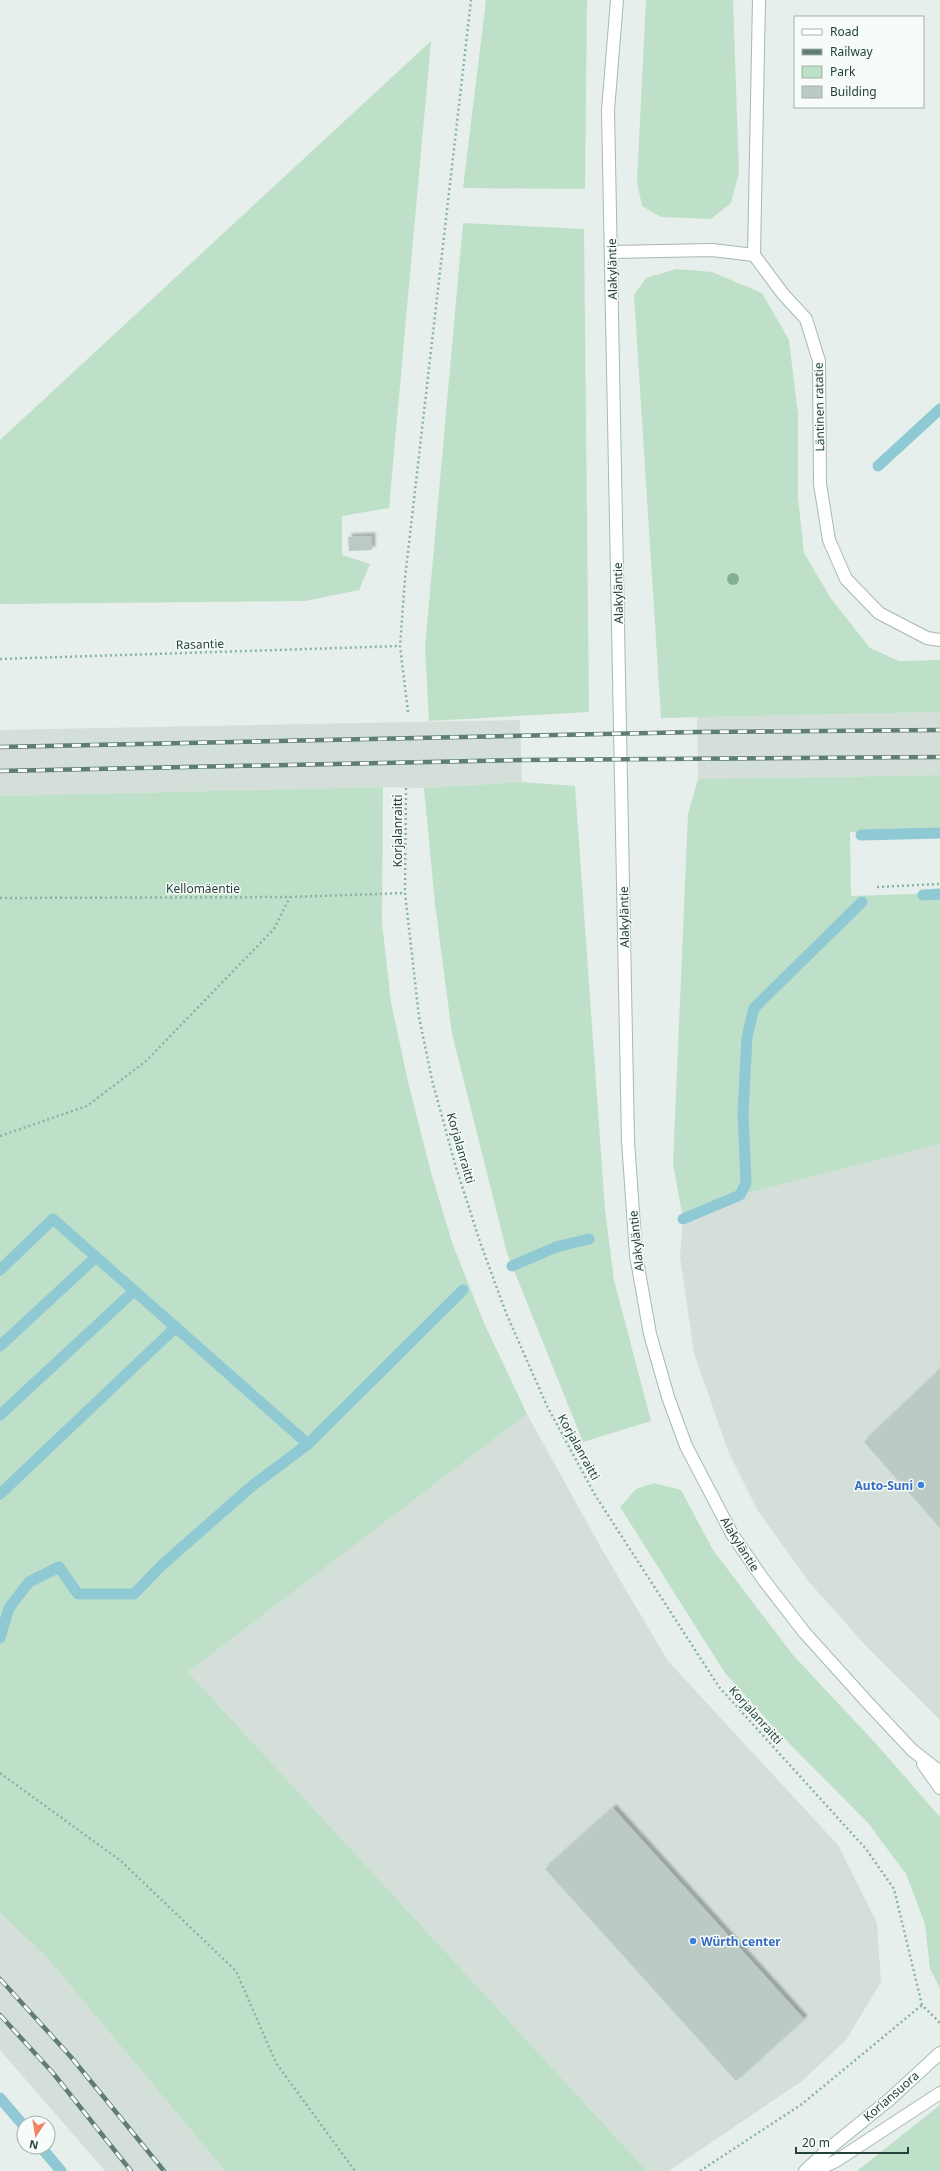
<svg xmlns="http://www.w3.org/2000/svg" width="940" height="2171" font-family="'Noto Sans',sans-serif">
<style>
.built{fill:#d4dfda}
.green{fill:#bfe0c8}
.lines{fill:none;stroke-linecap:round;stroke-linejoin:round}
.stream{stroke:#8ec9d4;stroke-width:11}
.building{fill:#bbcac4;filter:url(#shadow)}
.lane-casing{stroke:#a8b8b2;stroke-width:14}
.street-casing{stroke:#a8b8b2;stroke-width:14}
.secondary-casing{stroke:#a4bbb3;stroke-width:14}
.path{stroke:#86b3a5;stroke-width:2.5;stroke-dasharray:2 3;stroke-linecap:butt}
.lane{stroke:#fff;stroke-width:12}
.street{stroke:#fff;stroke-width:12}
.secondary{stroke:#fff;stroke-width:12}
.rail-casing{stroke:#5f7d75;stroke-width:4.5}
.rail{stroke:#f7fbf9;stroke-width:3;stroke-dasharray:9;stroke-linecap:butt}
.tree{fill:#80af93}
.shop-dot{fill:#3f7fe0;stroke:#f7fbf9;stroke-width:1.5}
.labels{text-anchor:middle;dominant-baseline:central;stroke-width:3;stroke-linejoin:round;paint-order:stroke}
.street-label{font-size:12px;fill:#24423a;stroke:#f7fbf9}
.shop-label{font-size:12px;font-weight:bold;fill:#366cbe;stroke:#f7fbf9;text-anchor:end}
</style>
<defs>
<filter id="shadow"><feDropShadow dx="3.5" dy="-3.5" stdDeviation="1" flood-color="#0004"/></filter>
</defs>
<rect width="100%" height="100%" fill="#e6efeb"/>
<!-- built -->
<g class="built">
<polygon points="940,712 940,775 698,779 697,717"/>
<polygon points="520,720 522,782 424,788 383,787 0,796 0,730"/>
<polygon points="940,1144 940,1720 866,1646 809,1582 758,1511 728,1451 694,1353 680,1257 683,1220 740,1195"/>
<polygon points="527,1414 600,1546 668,1661 838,1845 877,1923 881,1982 846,2040 802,2081 669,2171 647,2171 188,1672"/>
<polygon points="0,1912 49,1960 225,2171 105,2171 0,2050"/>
</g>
<!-- green -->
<g class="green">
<polygon points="486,0 587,0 585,189 463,188"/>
<polygon points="646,0 733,0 739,173 731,203 711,219 661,217 642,206 637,182"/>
<polygon points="431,41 389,508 342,516 342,555 370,564 359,590 305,601 0,604 0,440"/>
<polygon points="463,223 584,229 589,712 429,721 425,648"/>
<polygon points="676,269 712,272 762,293 789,340 798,414 798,498 804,553 832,600 870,648 899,661 940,660 940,712 661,718 634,295 646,278"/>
<polygon points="940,775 940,830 850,832 851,896 940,893 940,1144 740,1195 683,1219 673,1164 688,814 698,779"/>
<polygon points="522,782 575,786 605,1209 614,1280 651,1421 583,1442 507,1253 452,1034 435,904 424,788"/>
<polygon points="383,787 382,923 391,1002 408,1082 432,1176 453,1245 484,1323 527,1414 188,1672 647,2171 225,2171 49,1960 0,1912 0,796"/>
<polygon points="654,1483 681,1490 713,1550 793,1655 879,1747 940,1817 940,1988 930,1969 925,1924 906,1874 868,1823 781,1735 725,1673 620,1507 636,1489"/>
<polygon points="940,2105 940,2171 857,2171"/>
</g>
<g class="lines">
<!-- stream -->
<g class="stream">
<polyline points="878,466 940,409"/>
<polyline points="861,835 940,833"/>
<polyline points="923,895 940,894"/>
<polyline points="683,1219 740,1195 746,1183 743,1113 747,1037 754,1008 862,902"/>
<polyline points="512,1266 556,1247 589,1239"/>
<polyline points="0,1270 53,1219 308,1444"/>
<polyline points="0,1346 95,1258"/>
<polyline points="0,1415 134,1291"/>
<polyline points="0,1494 176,1327"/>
<polyline points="0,1638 9,1608 29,1582 59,1567 78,1594 134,1594 162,1565 252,1486 308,1444 463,1290"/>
<polyline points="0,2098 24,2126"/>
<polyline points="41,2147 61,2171"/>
</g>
</g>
<!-- building -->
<g class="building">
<polygon points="372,536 372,550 349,551 348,537"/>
<polygon points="940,1370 940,1528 864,1442"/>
<polygon points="613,1808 804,2019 736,2081 545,1869"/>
</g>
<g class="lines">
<!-- lane casing -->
<g class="lane-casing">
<polyline id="lane" points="754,255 759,0"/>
</g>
<!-- street casing -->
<g class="street-casing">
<polyline id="street" points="612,252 712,250 754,255 783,294 806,319 819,361 820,484 829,540 846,579 879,613 927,638 940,640"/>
</g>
<!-- secondary casing -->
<g class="secondary-casing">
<g id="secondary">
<polyline points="617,0 608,110 628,1141 636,1255 650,1334 668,1397 686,1446 732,1534 763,1579 804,1632 868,1703 912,1750 940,1772"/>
<polyline points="923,1764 940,1788"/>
<polyline points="805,2171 832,2146 890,2099 940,2053"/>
<polyline points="814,2171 836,2161 940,2093"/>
</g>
</g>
<!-- path -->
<g class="path">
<polyline points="0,659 400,646"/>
<polyline points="408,712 400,646 405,578 471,0"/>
<polyline points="406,788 405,893 419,1017 432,1080 455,1164 480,1242 506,1313 547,1406 595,1495 719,1687 866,1849 894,1889 922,2005 940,2023"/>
<polyline points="877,887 940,884"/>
<polyline points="0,898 290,897 405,893"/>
<polyline points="0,1136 87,1106 146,1061 274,929 290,897"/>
<polyline points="0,1773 121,1861 236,1971 276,2063 355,2171"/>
<polyline points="700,2171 802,2104 922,2005"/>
</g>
<!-- lane -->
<use href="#lane" class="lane"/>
<!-- street -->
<use href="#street" class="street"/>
<!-- secondary -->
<use href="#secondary" class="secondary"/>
<!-- rail casing -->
<g class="rail-casing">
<g id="rail">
<polyline points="0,747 698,732 940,730"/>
<polyline points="0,771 521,760 940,757"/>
<polyline points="0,1979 71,2057 164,2171"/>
<polyline points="0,2015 53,2073 131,2171"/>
</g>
</g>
<!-- rail -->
<use href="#rail" class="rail"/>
</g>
<!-- trees -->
<circle class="tree" cx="733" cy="579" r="6"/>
<!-- markers -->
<g class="shop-dot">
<circle cx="921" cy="1485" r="4"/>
<circle cx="693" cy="1941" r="4"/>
</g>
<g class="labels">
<!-- street labels -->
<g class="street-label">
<text transform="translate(612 269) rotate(-91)">Alakyläntie</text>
<text transform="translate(819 407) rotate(-91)">Läntinen ratatie</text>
<text transform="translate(618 593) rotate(-91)">Alakyläntie</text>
<text transform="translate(200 644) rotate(-2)">Rasantie</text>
<text transform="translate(397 831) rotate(-90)">Korjalanraitti</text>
<text x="203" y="888">Kellomäentie</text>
<text transform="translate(624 917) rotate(-91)">Alakyläntie</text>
<text transform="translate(461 1148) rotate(74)">Korjalanraitti</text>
<text transform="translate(636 1241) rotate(-96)">Alakyläntie</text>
<text transform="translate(579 1447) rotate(61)">Korjalanraitti</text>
<text transform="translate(740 1544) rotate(58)">Alakyläntie</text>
<text transform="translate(756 1715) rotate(48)">Korjalanraitti</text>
<text transform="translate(891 2096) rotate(-41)">Koriansuora</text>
</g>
<!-- shop labels -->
<g class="shop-label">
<text x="913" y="1485">Auto-Suni</text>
<text x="701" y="1941" text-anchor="start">Würth center</text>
</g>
</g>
<!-- legend -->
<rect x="794" y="16" width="130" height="92" fill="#f7fbf9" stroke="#a3b1ad"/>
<rect x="802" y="29" width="20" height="6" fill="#ffffff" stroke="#a3b1ad"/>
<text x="830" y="36" font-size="12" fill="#24423a">Road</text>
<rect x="802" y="49" width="20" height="6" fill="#5f7d75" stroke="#a3b1ad"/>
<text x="830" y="56" font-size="12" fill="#24423a">Railway</text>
<rect x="802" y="66" width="20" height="12" fill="#bfe0c8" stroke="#a3b1ad"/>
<text x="830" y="76" font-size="12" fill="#24423a">Park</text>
<rect x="802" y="86" width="20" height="12" fill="#bbcac4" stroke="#a3b1ad"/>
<text x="830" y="96" font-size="12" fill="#24423a">Building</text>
<!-- north arrow -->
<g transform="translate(36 2135) rotate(192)"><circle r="19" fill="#f7fbf9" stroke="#a3b1ad"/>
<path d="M0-3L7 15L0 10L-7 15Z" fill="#f4845f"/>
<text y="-6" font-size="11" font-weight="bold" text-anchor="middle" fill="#24423a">N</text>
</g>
<!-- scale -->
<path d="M796 2147v6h112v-6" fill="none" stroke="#24423a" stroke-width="2"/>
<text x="802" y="2147" font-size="12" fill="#24423a" stroke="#f7fbf9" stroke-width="3" paint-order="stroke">20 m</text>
</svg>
